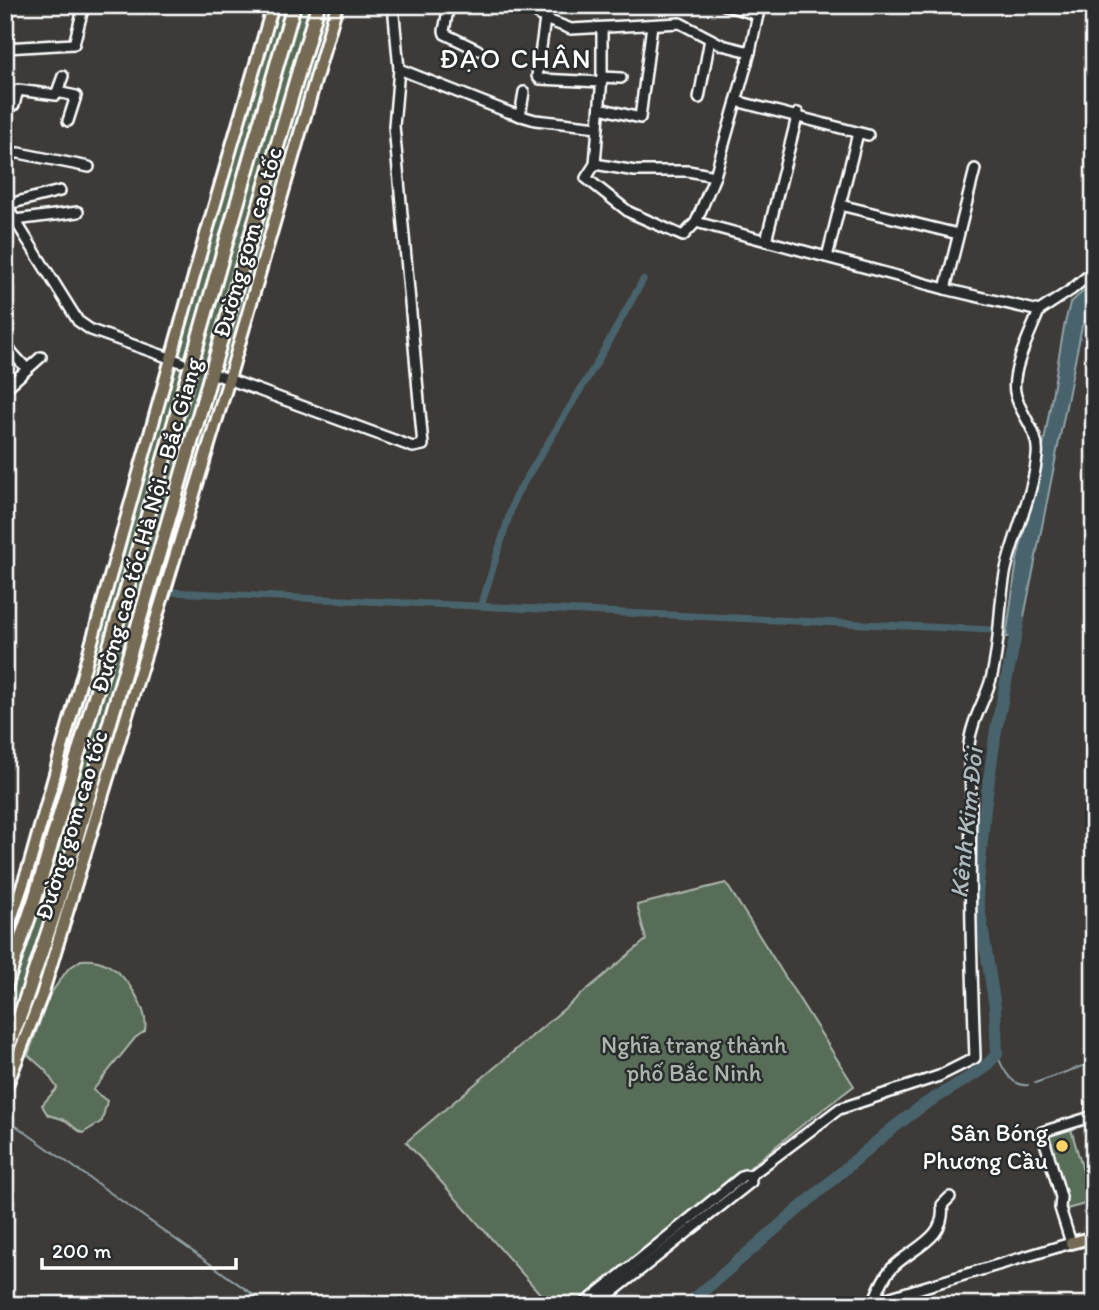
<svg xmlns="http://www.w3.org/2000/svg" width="1099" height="1310" font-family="Itim,sans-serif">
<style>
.green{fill:#596d58;stroke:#acb6ac;stroke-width:2}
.water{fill:#48646c;stroke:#91a2a7;stroke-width:2}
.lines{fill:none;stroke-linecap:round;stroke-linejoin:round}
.stream{stroke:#91a2a7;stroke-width:2}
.canal{stroke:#48646c;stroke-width:7}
.river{stroke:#48646c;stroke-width:12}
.minor-tunnel{stroke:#504e4c;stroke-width:9;stroke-dasharray:9 4.5;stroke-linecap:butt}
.minor-casing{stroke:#fff;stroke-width:14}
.major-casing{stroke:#fff;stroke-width:16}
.highway-casing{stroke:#fff;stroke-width:18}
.minor{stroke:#2a2d2e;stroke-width:9}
.major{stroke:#746b52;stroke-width:10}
.highway{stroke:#746b52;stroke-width:12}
.poi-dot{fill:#ffd166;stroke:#2a2d2e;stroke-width:2.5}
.labels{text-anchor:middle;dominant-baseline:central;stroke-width:5;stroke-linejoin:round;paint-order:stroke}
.street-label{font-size:24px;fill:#fff;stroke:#2a2d2e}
.park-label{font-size:24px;fill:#acb6ac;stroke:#2a2d2e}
.poi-label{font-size:24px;fill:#fff;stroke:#2a2d2e;text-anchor:end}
.water-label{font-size:26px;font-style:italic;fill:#adb9bd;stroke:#2a2d2e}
.quarter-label{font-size:28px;letter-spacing:2px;fill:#fff;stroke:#2a2d2e}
</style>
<rect width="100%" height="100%" fill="#3d3a38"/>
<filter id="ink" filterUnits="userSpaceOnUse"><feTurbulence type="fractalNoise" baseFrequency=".0143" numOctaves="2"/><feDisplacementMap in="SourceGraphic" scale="14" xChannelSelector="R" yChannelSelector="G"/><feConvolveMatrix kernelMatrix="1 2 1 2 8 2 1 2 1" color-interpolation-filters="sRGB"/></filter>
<g filter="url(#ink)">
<!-- green -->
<g class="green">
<polygon points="277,5 289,5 186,360 177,357 177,351"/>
<polygon points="301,5 312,5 38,945 5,1036 5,1008 30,937 96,713"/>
<polygon points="323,5 331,5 225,375 217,373"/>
<polygon points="175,363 183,365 184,368 40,868 5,977 5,952 30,876"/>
<path d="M214,378L222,380L221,389C143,618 90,855 5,1081V1069L19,1031Z"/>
<polygon points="726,883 854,1086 801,1126 580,1305 550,1305 406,1142 646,940 637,905"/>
<path d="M81,960C91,959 99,960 108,965C127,976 149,1009 145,1031L135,1038L93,1090L107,1101L102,1121L83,1133C75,1130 71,1123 64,1120C51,1114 49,1120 42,1105L57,1088L45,1070L28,1055L49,996L68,969Z"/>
<polygon points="1069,1122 1092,1202 1067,1209 1044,1129"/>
</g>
<!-- water -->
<polygon class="water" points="1094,282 1094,305 1082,326 1020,637 1006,637 1017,560 1040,465 1064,327 1070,303"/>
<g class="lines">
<!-- stream -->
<g class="stream">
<path d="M997,1054C1002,1068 1011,1087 1028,1085"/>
<polyline points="1035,1083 1094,1062"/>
<polyline points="5,1118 268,1305"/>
</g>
<!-- canal -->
<g class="canal">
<polyline points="171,592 994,630"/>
<polyline points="481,606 515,497 596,364 643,280"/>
</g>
<!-- river -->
<polyline class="river" points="687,1305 888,1132 922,1106 983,1069 997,1054 995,1007 977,895 985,808 996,730 1019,620"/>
<!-- minor-tunnel -->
<polyline class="minor-tunnel" points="186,364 216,374"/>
<!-- minor casing -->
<g class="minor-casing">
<g id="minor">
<polyline points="393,5 399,69 508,112 535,120 598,127"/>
<polyline points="449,5 444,31 445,34 478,50"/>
<polyline points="526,5 545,19 571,29 680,23 722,45 750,52"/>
<polyline points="724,5 758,15"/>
<polyline points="545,19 537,76 540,79 601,82"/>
<polyline points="602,28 602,77 595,164 586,178 629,212 683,236 696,222 715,176 750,52 760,5"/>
<polyline points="5,48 74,44 84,5"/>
<polyline points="602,77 621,78"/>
<polyline points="57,92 76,96 68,121"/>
<polyline points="699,98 710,39"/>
<polyline points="736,101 868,135"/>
<polyline points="5,104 14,105 18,90 56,95 63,76"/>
<polyline points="600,108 640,118 652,25"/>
<polyline points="520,116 524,92"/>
<polyline points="5,153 19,153 89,167"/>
<polyline points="595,164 635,171 688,171 715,176"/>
<polyline points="5,204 78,321 91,330 181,362"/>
<polyline points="5,205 60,191"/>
<polyline points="840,205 958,234"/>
<polyline points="15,220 78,212"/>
<polyline points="696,222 945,289 1039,311"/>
<polyline points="766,241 798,113"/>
<polyline points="827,257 858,133"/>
<polyline points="945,289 975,169"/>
<polyline points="1039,311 1071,290 1094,271"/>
<polyline points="5,345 27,369"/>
<polyline points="217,375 413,447 423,445 394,126 399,69"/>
<polyline points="5,389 41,357"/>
<polyline points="874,1302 1071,1243 1060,1208 1061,1197 1042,1132 1094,1116"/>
<path d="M873,1303C878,1291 882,1279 891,1269C910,1248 947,1240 942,1205L950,1197"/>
<path d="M583,1305L744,1175L750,1176L839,1109L939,1076L975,1058C972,975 969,892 971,808C972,787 968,766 969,745C971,721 985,701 991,679C1001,643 998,605 1006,569C1015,531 1033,495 1037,456C1040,430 1019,415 1015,392C1011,370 1031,332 1039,311"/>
<polyline points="596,1305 751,1182 750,1176"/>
</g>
</g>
<!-- major casing -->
<g class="major-casing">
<g id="major">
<polyline points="5,937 30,863 200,255 273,5"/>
<polyline points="5,1090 42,995 229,379 337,5"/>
<polyline points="1071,1243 1094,1237"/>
</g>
</g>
<!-- highway casing -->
<g class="highway-casing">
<g id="highway">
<polyline points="5,987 35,899 126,592 294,5"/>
<polyline points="5,1054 21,1013 57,905 318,5"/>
</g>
</g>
<!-- minor -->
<use href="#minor" class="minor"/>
<!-- major -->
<use href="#major" class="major"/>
<!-- highway -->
<use href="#highway" class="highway"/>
</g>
</g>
<!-- markers -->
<circle class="poi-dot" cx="1062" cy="1146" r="7"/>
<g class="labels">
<!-- street labels -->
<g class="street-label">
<text transform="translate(247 242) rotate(-74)">Đường gom cao tốc</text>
<text transform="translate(146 525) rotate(-74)">Đường cao tốc Hà Nội - Bắc Giang</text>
<text transform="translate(71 825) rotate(-73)">Đường gom cao tốc</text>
</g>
<!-- park labels -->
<g class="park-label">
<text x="694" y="1044">Nghĩa trang thành<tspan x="694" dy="28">phố Bắc Ninh</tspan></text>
</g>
<!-- poi labels -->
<g class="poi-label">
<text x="1048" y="1132">Sân Bóng<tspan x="1048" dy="28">Phương Cầu</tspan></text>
</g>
<!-- water labels -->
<g class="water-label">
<text transform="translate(966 823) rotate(-84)">Kênh Kim Đôi</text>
</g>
<!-- quarter labels -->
<g class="quarter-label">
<text x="516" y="58">ĐẠO CHÂN</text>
</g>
</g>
<!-- margin -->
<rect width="1099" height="1310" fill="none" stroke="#2a2d2e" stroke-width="28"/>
<rect x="14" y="14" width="1071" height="1282" fill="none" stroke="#fff" stroke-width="2.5" filter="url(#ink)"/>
<!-- scale -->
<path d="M42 1258v10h194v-10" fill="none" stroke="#ffffff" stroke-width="3.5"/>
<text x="52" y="1258" font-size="21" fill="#ffffff" stroke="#2a2d2e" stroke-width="5" paint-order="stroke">200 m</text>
</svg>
